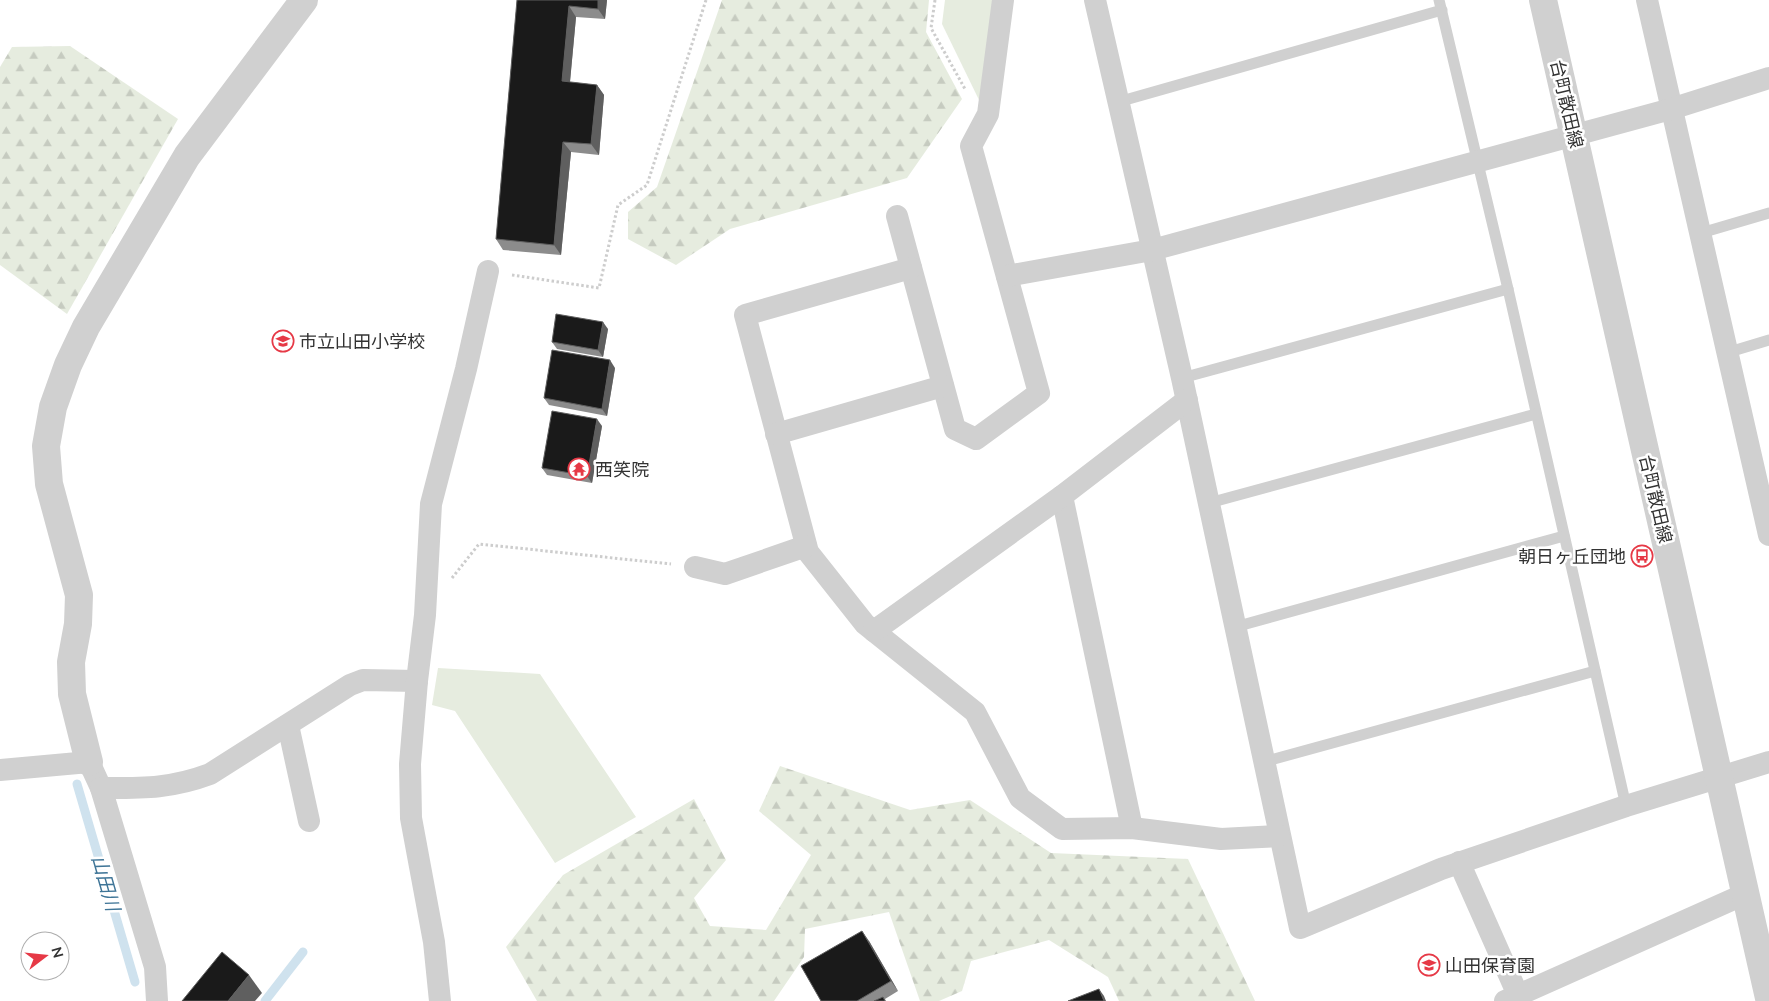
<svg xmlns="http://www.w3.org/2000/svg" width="1769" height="1001" font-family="Mulish,'Noto Sans JP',sans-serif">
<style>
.forest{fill:url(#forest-firs)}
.park{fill:#e6ecdf}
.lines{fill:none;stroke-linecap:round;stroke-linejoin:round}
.stream{stroke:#cfe2ee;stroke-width:9}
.path{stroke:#cdcdcd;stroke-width:3;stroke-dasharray:2.5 2.5;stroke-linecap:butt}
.service{stroke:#d0d0d0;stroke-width:11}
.minor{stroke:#d0d0d0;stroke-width:22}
.tertiary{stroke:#d0d0d0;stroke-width:28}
.wall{fill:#8c8c8c}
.shaded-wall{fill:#5f5f5f}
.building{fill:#1a1a1a;stroke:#5f5f5f}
.labels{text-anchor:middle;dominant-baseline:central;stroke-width:5;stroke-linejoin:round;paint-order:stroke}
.street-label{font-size:18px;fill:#333;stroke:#fff}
.poi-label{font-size:18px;fill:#333;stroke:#fff;text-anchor:start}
.water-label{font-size:19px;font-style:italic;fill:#3f7597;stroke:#fff}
</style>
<defs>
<pattern id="forest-firs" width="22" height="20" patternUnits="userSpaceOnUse" patternTransform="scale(1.25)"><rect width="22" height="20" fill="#e6ecdf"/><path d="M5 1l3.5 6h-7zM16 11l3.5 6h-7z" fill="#c6cbc0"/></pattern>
</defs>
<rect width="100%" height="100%" fill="#fff"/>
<!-- forest -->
<g class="forest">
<polygon points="722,0 929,0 926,32 962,99 907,178 730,229 676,265 628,239 628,212 657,187"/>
<polygon points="70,46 178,119 67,314 0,265 0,67 12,47"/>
<polygon points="780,766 910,810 970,800 1051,853 1188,859 1255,1001 1119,1001 1108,977 1049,940 971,961 962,991 939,1001 920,1001 889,912 805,929 804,957 774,1001 537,1001 506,947 563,875 694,799 726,860 694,898 710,926 766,930 811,855 759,811"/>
</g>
<!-- park -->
<g class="park">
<polygon points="945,0 995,0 980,102 942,24"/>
<polygon points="438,668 540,674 636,817 555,863 455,711 432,705"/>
</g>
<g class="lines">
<!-- stream -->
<g class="stream">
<polyline points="77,784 135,982"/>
<polyline points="265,1001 303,952"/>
</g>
<!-- path -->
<g class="path">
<polyline points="935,0 931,28 965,89"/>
<polyline points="512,275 599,288 618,205 647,185 706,0"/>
<polyline points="452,578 479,544 671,564"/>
</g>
<!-- service -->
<g class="service">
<polyline points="1439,0 1508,289 1626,806"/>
<polyline points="1118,102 1442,10"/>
<polyline points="1701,233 1769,213"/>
<polyline points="1726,353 1769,340"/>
<polyline points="1182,378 1508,289"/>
<polyline points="1209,503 1536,414"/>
<polyline points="1235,627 1564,536"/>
<polyline points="1263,762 1595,671"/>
</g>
<!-- minor -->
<g class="minor">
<polyline points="1095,0 1182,378 1300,928 1441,869 1626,806 1769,762"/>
<polyline points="1647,0 1769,535"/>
<polyline points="897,216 955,429 976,439 1039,393 971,146 988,114 1003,0"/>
<polyline points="911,268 745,315 808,552 865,624 975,712 1020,798 1062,829 1132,828 1221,839 1279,836"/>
<polyline points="1007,276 1152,250 1671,109 1769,78"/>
<polyline points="776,434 943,386"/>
<polyline points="1062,496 1132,828"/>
<polyline points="695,567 725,574 806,546"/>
<polyline points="874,631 1062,496 1187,400"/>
<polyline points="288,725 309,821"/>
<polyline points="0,770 89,762 101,788 155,967 157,1001"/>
<path d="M101,788C142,788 170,789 210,774L350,685L363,680L417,681"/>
<polyline points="1459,862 1518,995"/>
<polyline points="440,1001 434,942 411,818 410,764 417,681 425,615 431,504 466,369 488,271"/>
<polyline points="1505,1001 1745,894"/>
</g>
<!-- tertiary -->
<g class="tertiary">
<polyline points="1543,0 1769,998"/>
<polyline points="89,762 72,694 71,662 78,624 79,595 49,484 46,446 53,407 68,365 86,327 187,156 304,0"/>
</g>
</g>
<!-- wall -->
<g class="wall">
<polygon points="517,0 607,0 605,19 576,17 570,82 597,85 604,95 599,155 571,152 561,255 503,250 496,239"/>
<polygon points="608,329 603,357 557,349 552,342"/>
<polygon points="615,368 607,416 549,405 544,398"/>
<polygon points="602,426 592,483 547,475 542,468"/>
<polygon points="869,941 898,991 885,999 886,1001 821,1001"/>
</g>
<!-- shaded-wall -->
<g class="shaded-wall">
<polygon points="598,0 607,0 605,19 598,9"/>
<polygon points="569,6 576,17 569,92 562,81"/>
<polygon points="597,85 604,95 599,155 591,144"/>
<polygon points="563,142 571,152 561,255 554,245"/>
<polygon points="603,322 608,329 603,357 598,350"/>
<polygon points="610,360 615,368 607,416 602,409"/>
<polygon points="597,419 602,426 592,483 587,476"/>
<polygon points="862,931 869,941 898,991 891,981"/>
<polygon points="249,975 262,993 255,1001 228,1001"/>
<polygon points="1099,989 1104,996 1106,1001 1104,1001"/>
</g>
<!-- building -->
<g class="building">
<polygon points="517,0 598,0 598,9 569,6 562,81 597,85 591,144 563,142 554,245 496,239"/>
<polygon points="556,314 603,322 598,350 552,342"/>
<polygon points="552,350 610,360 602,409 544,398"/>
<polygon points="552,411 597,419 587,476 542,468"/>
<polygon points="862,931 891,981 857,1001 821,1001 801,966"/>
<polygon points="222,952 249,975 228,1001 182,1001"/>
<polygon points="1099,989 1104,1001 1068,1001"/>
<polygon points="883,997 885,1001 874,1001"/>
</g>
<!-- icons -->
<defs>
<g id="school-ring" transform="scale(1.125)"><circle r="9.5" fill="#fff" stroke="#e63946" stroke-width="1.5"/><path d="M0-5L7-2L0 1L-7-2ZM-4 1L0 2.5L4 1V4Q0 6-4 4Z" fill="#e63946"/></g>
<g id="temple-ring" transform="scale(1.125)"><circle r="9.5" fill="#fff" stroke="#e63946" stroke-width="1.5"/><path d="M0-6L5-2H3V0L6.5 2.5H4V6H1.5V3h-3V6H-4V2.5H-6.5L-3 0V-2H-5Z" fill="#e63946"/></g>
<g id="bus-ring" transform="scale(1.125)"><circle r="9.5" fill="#fff" stroke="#e63946" stroke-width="1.5"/><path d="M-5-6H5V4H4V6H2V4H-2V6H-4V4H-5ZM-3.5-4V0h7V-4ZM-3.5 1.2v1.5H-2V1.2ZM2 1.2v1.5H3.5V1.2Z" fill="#e63946"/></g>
</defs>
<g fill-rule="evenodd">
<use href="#school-ring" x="283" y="341"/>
<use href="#temple-ring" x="579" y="469"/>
<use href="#bus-ring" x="1642" y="556"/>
<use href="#school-ring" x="1429" y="965"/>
</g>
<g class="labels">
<!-- street labels -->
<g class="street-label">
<text transform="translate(1567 104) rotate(77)">台町散田線</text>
<text transform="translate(1656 499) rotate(77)">台町散田線</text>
</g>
<!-- poi labels -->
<g class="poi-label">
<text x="299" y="341">市立山田小学校</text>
<text x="595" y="469">西笑院</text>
<text x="1626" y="556" text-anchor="end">朝日ヶ丘団地</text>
<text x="1445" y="965">山田保育園</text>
</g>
<!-- water labels -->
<g class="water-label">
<text transform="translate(106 883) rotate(74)">山田川</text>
</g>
</g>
<!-- north arrow -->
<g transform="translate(45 956) rotate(74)"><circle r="24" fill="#ffffff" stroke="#adadad"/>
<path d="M0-4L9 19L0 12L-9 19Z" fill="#e63946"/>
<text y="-8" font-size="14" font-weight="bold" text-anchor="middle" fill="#333333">N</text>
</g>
</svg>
